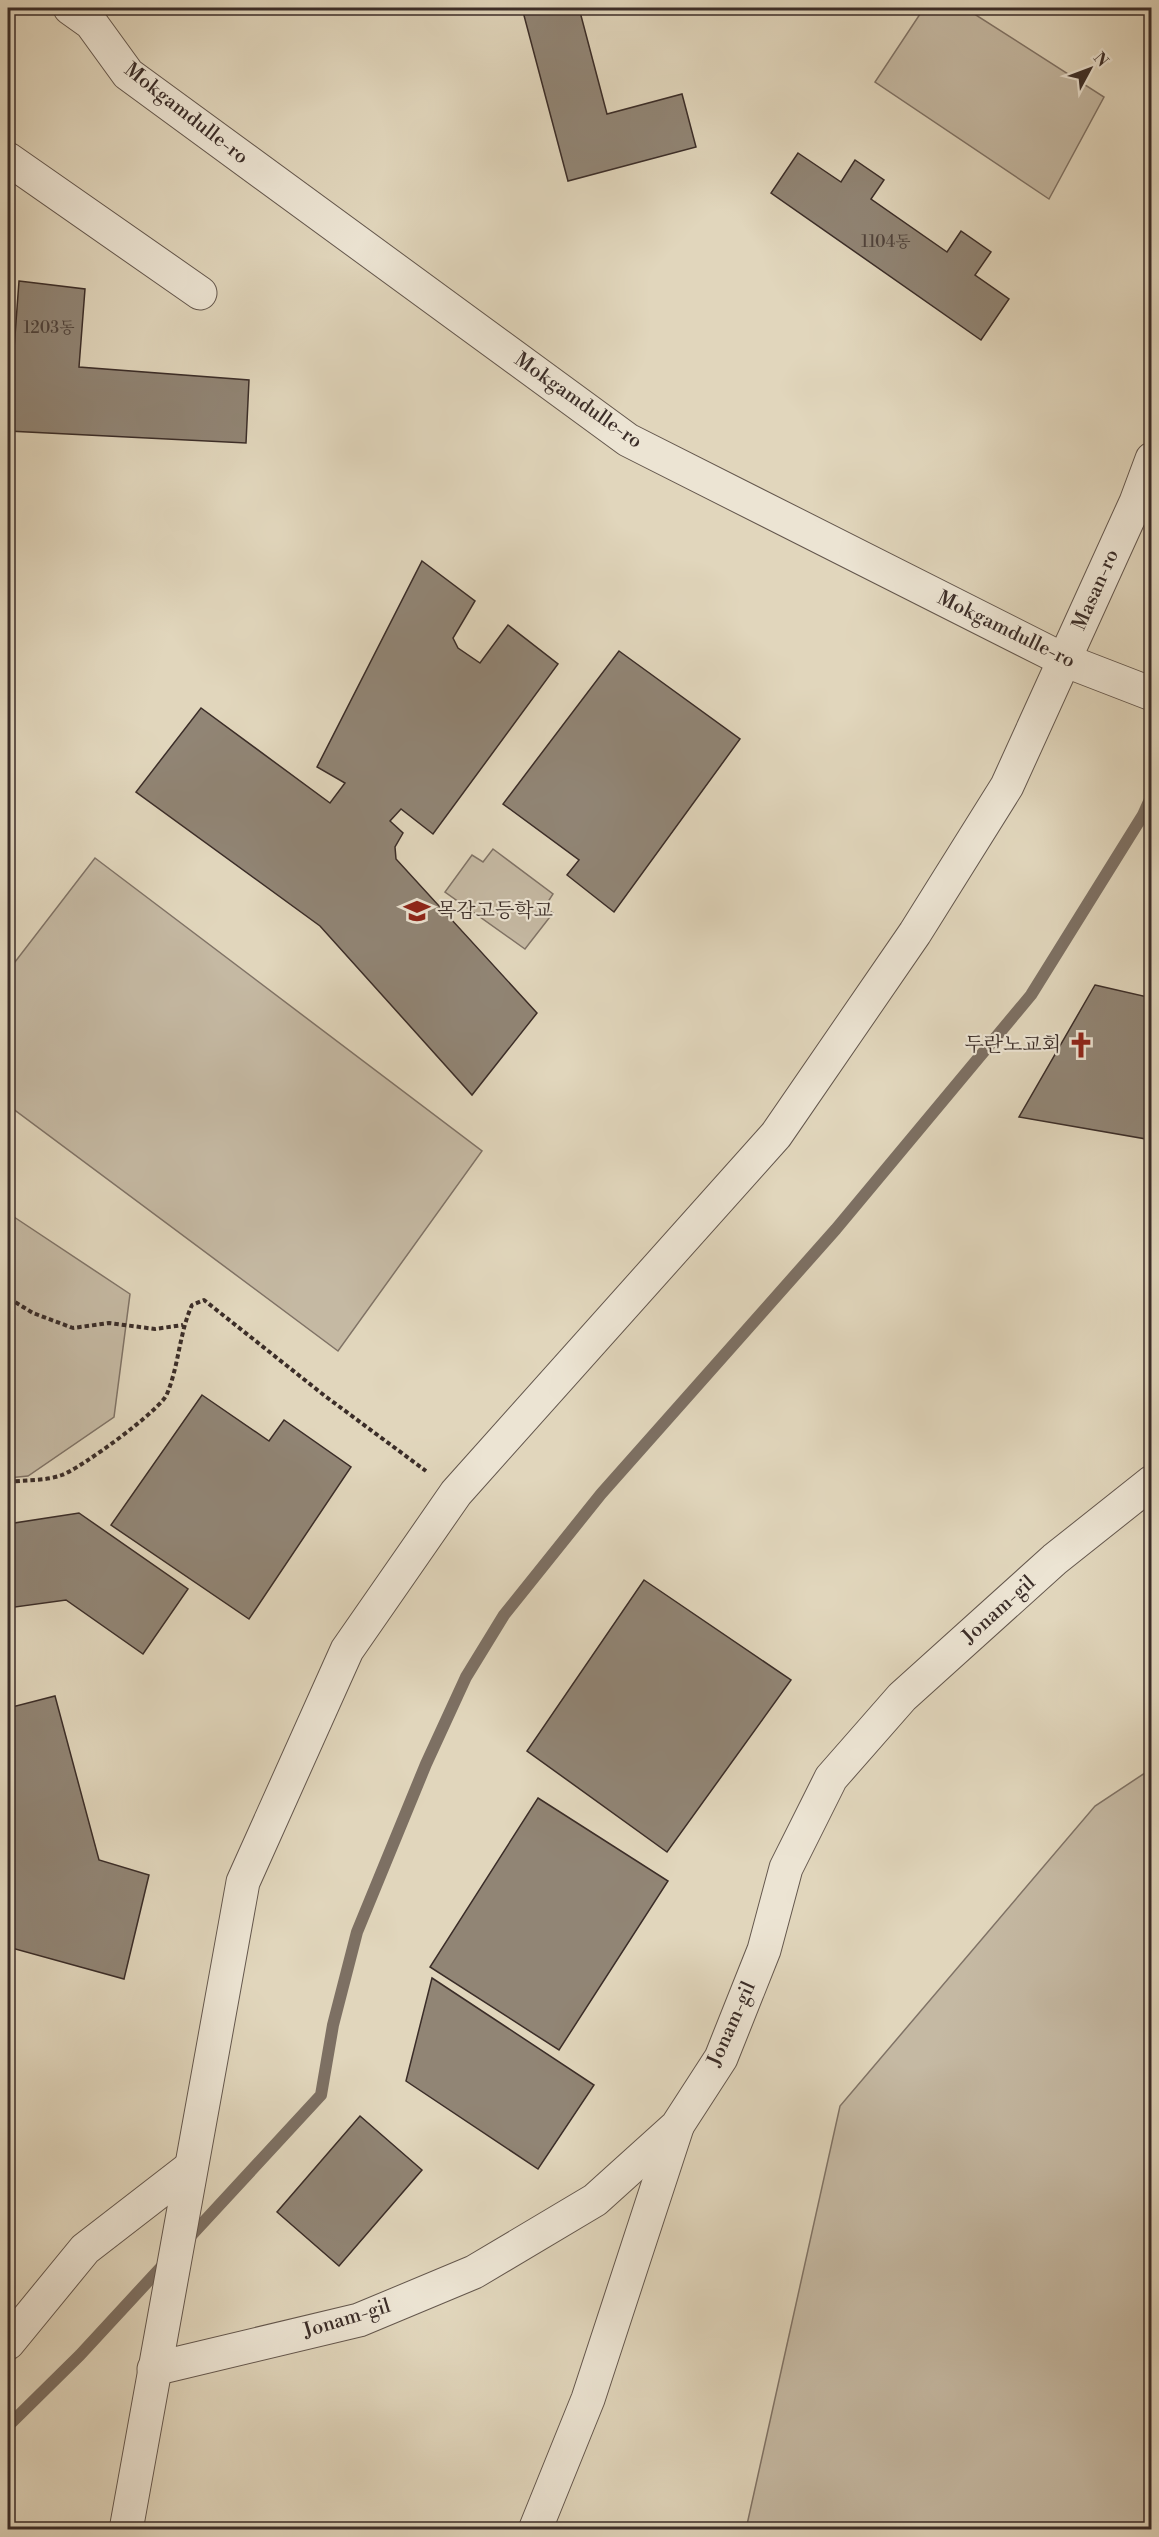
<svg xmlns="http://www.w3.org/2000/svg" width="1159" height="2537" font-family="'Libre Bodoni','Noto Serif KR',serif">
<style>
.green{fill:#c5b9a3;stroke:#807366;stroke-width:1.5}
.lines{fill:none;stroke-linecap:round;stroke-linejoin:round}
.stream{stroke:#7d7063;stroke-width:12}
.building{fill:#918575;stroke:#3b2d28;stroke-width:1.5}
.minor-casing{stroke:#64574d;stroke-width:35}
.path{stroke:#3b2d28;stroke-width:4;stroke-dasharray:4.5 3;stroke-linecap:butt}
.minor{stroke:#ece4d3;stroke-width:33}
.labels{text-anchor:middle;dominant-baseline:central;stroke-width:4.5;stroke-linejoin:round;paint-order:stroke}
.number-label{font-size:16px;fill:#50433b}
.street-label{font-size:20px;fill:#3b2d28;stroke:#ece4d3}
.poi-label{font-size:20px;fill:#3b2d28;stroke:#ece4d3;text-anchor:start}
</style>
<rect width="100%" height="100%" fill="#e1d6bc"/>
<filter id="stains"><feTurbulence type="fractalNoise" baseFrequency=".00333" numOctaves="4"/><feColorMatrix values="0 0 0 0 .2 0 0 0 0 .09 0 0 0 0 .02 0 0 0 .5 -.17"/></filter>
<radialGradient id="worn" r=".72"><stop offset=".6" stop-color="#630" stop-opacity="0"/><stop offset="1" stop-color="#630" stop-opacity=".3"/></radialGradient>
<!-- green -->
<g class="green">
<polygon points="924,8 965,8 1104,97 1049,199 875,82"/>
<polygon points="493,849 553,894 544,908 553,913 525,949 445,892 472,855 483,862"/>
<polygon points="95,858 482,1151 338,1351 8,1105 8,971"/>
<polygon points="8,1213 130,1294 114,1417 28,1476 8,1478"/>
<polygon points="1151,1769 1151,2529 746,2529 840,2106 1095,1806"/>
</g>
<g class="lines">
<!-- stream -->
<g class="stream">
<polyline points="187,2240 321,2095 333,2025 357,1932 426,1764 466,1677 504,1615 601,1494 836,1229 1031,995 1143,815 1152,795"/>
<polyline points="8,2426 80,2355 165,2263"/>
</g>
</g>
<!-- building -->
<g class="building">
<polygon points="522,8 579,8 607,114 682,94 696,147 568,181"/>
<polygon points="798,153 841,182 855,160 884,180 871,199 947,252 961,231 991,252 975,275 1009,299 981,340 771,193"/>
<polygon points="19,281 85,289 79,367 249,380 246,443 8,431"/>
<polygon points="422,561 475,601 453,638 458,648 480,663 508,625 558,664 433,834 401,809 390,821 403,833 395,847 396,859 537,1013 472,1095 320,926 136,792 201,708 330,803 345,783 317,767"/>
<polygon points="619,651 740,739 614,912 567,875 579,860 503,804"/>
<polygon points="1095,985 1152,998 1152,1140 1019,1117"/>
<polygon points="202,1395 269,1441 284,1420 351,1467 249,1619 111,1525"/>
<polygon points="79,1513 188,1589 143,1654 66,1600 8,1608 8,1524"/>
<polygon points="644,1580 791,1680 667,1852 527,1751"/>
<polygon points="55,1696 99,1860 149,1875 124,1979 8,1947 8,1708"/>
<polygon points="538,1798 668,1881 559,2050 430,1967"/>
<polygon points="432,1978 594,2085 538,2169 406,2081"/>
<polygon points="360,2116 422,2170 339,2266 277,2212"/>
</g>
<g class="lines">
<!-- minor casing -->
<g class="minor-casing">
<g id="minor">
<polyline points="70,8 91,23 128,74 628,440 1064,660 1152,694"/>
<polyline points="8,159 200,293"/>
<polyline points="8,2343 85,2249 191,2167"/>
<polyline points="154,2369 359,2320 474,2272 595,2200 677,2126 721,2058 764,1950 786,1868 831,1778 902,1697 1055,1559 1152,1482"/>
<polyline points="126,2530 243,1882 347,1650 456,1493 776,1135 915,933 1007,786 1136,502 1152,459"/>
<polyline points="535,2530 588,2399 677,2127"/>
</g>
</g>
<!-- path -->
<g class="path">
<polyline points="8,1302 15,1302 33,1313 73,1328 109,1323 155,1329 183,1325"/>
<path d="M8,1482C24,1480 46,1481 62,1475C81,1468 161,1410 167,1394C179,1365 179,1334 192,1305L204,1300L325,1396L426,1471"/>
</g>
<!-- minor -->
<use href="#minor" class="minor"/>
</g>
<!-- icons -->
<defs>
<g id="school-bare" transform="scale(2.07)"><path d="M0-5L7-2L0 1L-7-2ZM-4 1L0 2.5L4 1V4Q0 6-4 4Z" fill="#8f2418" stroke="#ece4d3" stroke-width="2.5" paint-order="stroke"/></g>
<g id="church-bare" transform="scale(2.07)"><path d="M-1.2-6h2.4v3.5h3.3v2.4h-3.3V6h-2.4V-.1h-3.3v-2.4h3.3Z" fill="#8f2418" stroke="#ece4d3" stroke-width="2.5" paint-order="stroke"/></g>
</defs>
<g fill-rule="evenodd">
<use href="#school-bare" x="417" y="911"/>
<use href="#church-bare" x="1081" y="1045"/>
</g>
<g class="labels">
<!-- number labels -->
<g class="number-label">
<text x="886" y="242">1104동</text>
<text x="49" y="328">1203동</text>
</g>
<!-- street labels -->
<g class="street-label">
<text transform="translate(186 114) rotate(38)">Mokgamdulle-ro</text>
<text transform="translate(578 401) rotate(35)">Mokgamdulle-ro</text>
<text transform="translate(1096 590) rotate(-66)">Masan-ro</text>
<text transform="translate(1006 630) rotate(26)">Mokgamdulle-ro</text>
<text transform="translate(999 1610) rotate(-42)">Jonam-gil</text>
<text transform="translate(732 2024) rotate(-66)">Jonam-gil</text>
<text transform="translate(347 2319) rotate(-17)">Jonam-gil</text>
</g>
<!-- poi labels -->
<g class="poi-label">
<text x="437" y="911">목감고등학교</text>
<text x="1061" y="1045" text-anchor="end">두란노교회</text>
</g>
</g>
<!-- margin -->
<rect width="1159" height="2537" fill="none" stroke="#e1d6bc" stroke-width="30"/>
<rect x="9" y="9" width="1141" height="2519" fill="none" stroke="#3b2d28" stroke-width="3"/>
<rect x="15" y="15" width="1129" height="2507" fill="none" stroke="#3b2d28" stroke-width="1.5"/>
<!-- north arrow -->
<g transform="translate(1090 69) rotate(49)" stroke="#ece4d3" stroke-width="4.5" paint-order="stroke">
<path d="M0-4.5L10 22L0 15L-10 22Z" fill="#3b2d28"/>
<text y="-9" font-size="16" font-weight="bold" text-anchor="middle" fill="#3b2d28">N</text>
</g>
<rect width="100%" height="100%" filter="url(#stains)"/>
<rect width="100%" height="100%" fill="url(#worn)"/>
</svg>
